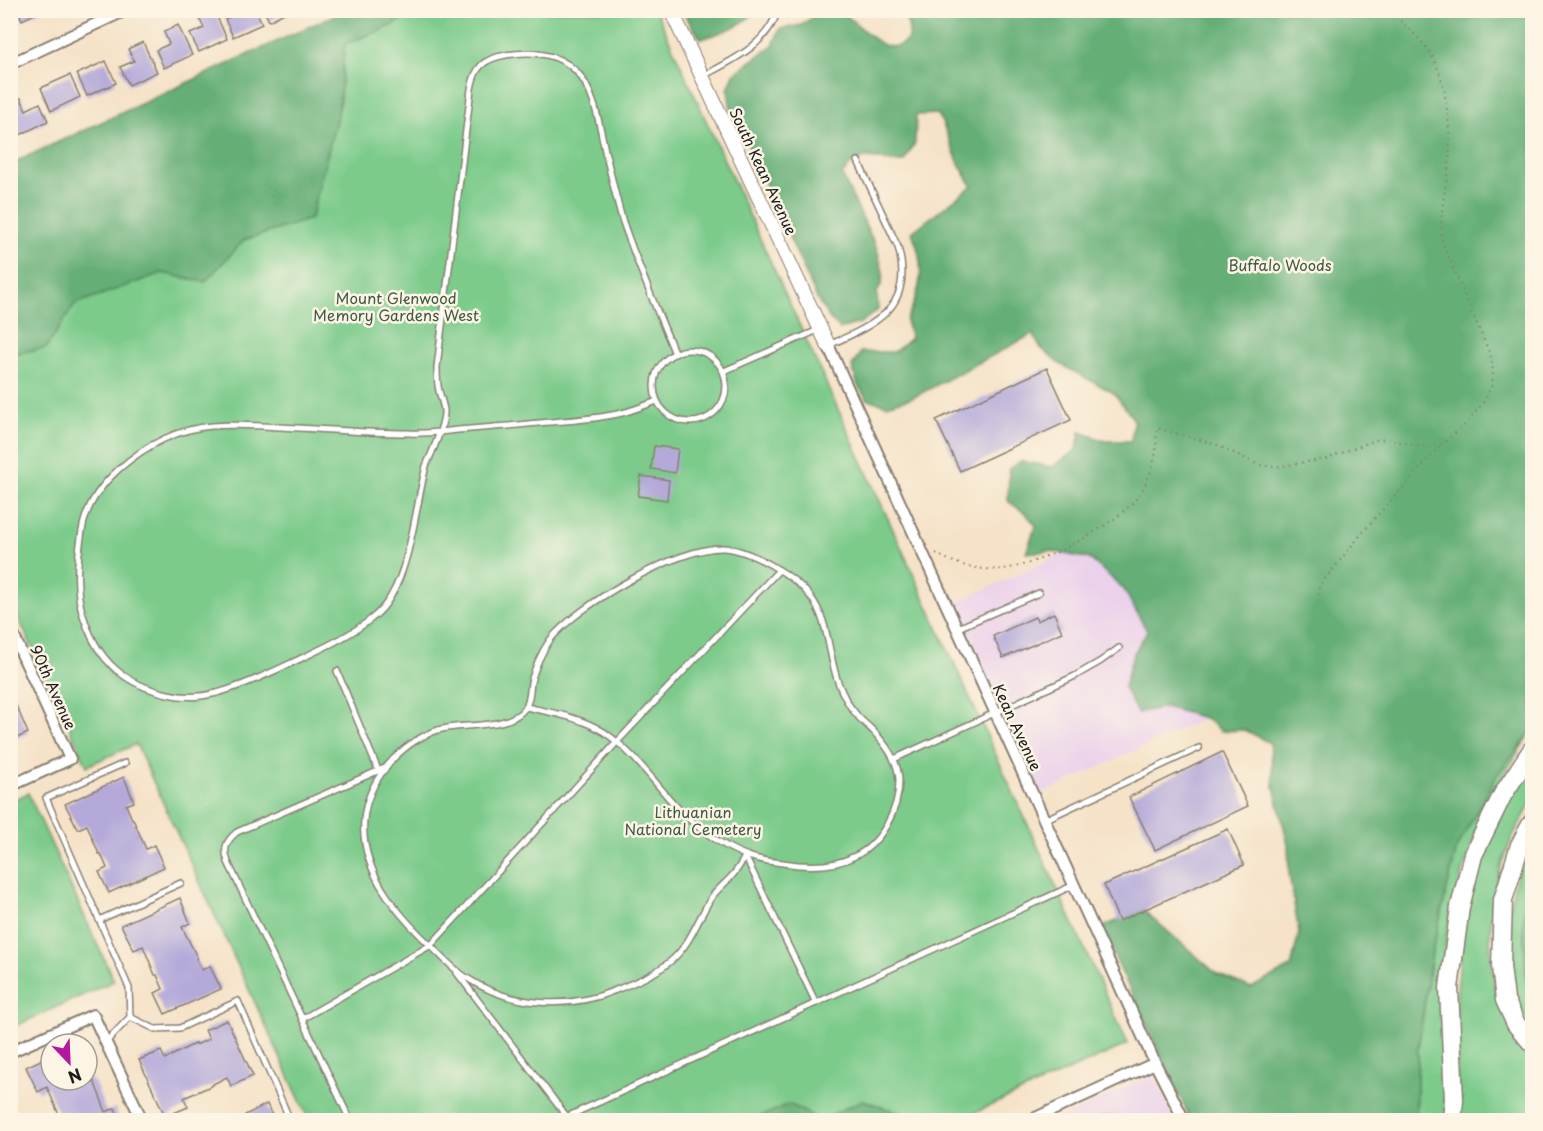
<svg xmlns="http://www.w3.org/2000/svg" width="1543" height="1131" font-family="'Playpen Sans',sans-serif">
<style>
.built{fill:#ebd1eb}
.green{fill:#7ccb8b;stroke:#4c7454;stroke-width:1.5}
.forest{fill:#65af77;stroke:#40664a;stroke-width:1.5}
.building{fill:#b4a9d9}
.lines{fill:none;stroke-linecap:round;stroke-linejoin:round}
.service-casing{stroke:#887f72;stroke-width:8}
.minor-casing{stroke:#887f72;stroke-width:14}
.tertiary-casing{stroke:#887f72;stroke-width:16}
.trunk-casing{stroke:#887f72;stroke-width:21}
.path{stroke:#887f72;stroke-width:2;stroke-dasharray:1.5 4.5;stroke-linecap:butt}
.service{stroke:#fff;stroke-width:5}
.minor{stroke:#fff;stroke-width:10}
.tertiary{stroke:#fff;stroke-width:14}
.trunk{stroke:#fff;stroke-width:18}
.labels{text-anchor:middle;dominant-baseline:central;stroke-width:5;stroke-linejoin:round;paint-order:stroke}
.street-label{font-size:15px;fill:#1c1c1c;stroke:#fcf5e5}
.park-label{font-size:15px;fill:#3e5943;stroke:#fcf5e5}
</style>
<rect width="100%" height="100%" fill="#fcf5e5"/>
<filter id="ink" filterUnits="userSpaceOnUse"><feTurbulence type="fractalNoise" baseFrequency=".0167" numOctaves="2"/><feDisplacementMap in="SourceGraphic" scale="12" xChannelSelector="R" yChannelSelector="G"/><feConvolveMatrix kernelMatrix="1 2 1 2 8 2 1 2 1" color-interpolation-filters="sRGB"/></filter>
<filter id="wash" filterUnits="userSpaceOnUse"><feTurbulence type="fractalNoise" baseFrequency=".008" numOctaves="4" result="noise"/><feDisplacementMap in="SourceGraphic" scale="24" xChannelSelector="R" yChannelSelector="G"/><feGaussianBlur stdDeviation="1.35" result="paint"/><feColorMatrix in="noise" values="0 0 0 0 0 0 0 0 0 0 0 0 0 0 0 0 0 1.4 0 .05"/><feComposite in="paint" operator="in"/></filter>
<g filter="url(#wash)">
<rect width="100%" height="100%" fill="#f5e2c7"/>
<!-- built -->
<g class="built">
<polygon points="1117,529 1205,718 1035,797 947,607"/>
<polygon points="1152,1074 1175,1120 1058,1120"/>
</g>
<!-- green -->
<g class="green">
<polygon points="345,11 656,11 1128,1044 958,1120 309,1120 136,744 87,766 11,602 10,164"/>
<polygon points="1527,738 1501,780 1479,824 1452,905 1445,949 1442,983 1446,1120 1416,1120 1418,1049 1432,952 1457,847 1496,775"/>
<polygon points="1532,758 1532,802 1513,836 1501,867 1493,899 1490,936 1492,967 1496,993 1518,1038 1532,1054 1532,1120 1458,1120 1456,1000 1464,921 1481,859 1496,822"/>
<polygon points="28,793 114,981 11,1028 11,801"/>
<path d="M1532,835V1029C1525,1019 1518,1008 1515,997C1503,956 1507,904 1520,865C1523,854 1528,845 1532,835Z"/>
<polygon points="1104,1117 1144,1117 1147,1120 1097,1120"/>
</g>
<!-- forest -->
<g class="forest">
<polygon points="345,10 416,11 389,27 345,44 339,108 311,219 244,240 205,282 162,273 75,304 46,348 11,354 11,164"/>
<path d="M682,11H756C743,26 720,33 701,39Z"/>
<path d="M827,11C832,12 837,12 841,13C859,20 880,57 902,44C906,42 909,39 909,33C910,27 905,18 903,11H1532V731L1497,775L1457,847L1432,952L1418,1049L1416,1120H1191L1101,928L1142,909L1217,974L1251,988L1291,967L1299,933L1289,874L1288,844L1274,787L1270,743L1245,730L1221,731L1205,718L1165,707L1137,713L1124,687L1133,655L1147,631L1123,588L1090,559L1051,551L1026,553L1036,525L1025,513L1008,501L1009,469L1021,461L1052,467L1077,449L1080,432L1105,441H1131L1134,420L1114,393L1058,363L1040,347L1033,334L914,397L887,405L867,399L858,386L852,366L861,352H894L911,338L906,321C922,288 926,267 912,232L972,186L959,164L944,127L938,114L916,115L915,143L904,162H891L879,159L864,158L852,163L842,175L877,249L883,272L882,283L877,293L878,310L860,323L840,329L830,319L818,301L730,105L728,89L734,74L773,45L780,29L802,25L816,14Z"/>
<polygon points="1532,885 1532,1003 1527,992 1523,919"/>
<polygon points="863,1100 896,1112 931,1120 820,1120"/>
<polygon points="789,1104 820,1120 753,1120"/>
</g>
<g id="blocks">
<!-- building -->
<g class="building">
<polygon points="18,10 43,10 22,20"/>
<polygon points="210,10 214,10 227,39 199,52 190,34 204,28 198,16"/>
<polygon points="237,10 256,10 262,24 233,37 225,19 239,13"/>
<polygon points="264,10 290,10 269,21"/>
<polygon points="178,25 192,55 164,68 156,50 169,44 164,32"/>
<polygon points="143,42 157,72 129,85 120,67 134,61 128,49"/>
<polygon points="106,61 116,83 87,96 77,74"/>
<polygon points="70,75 80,97 51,111 41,88"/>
<polygon points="21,98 26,110 40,103 48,121 20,135 10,115 10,103"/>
<polygon points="10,124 17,137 10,139"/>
<polygon points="1047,368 1071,420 960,471 936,420"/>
<polygon points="654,446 678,449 675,473 651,469"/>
<polygon points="641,476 669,480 667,500 638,496"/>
<polygon points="1054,613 1062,632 1003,658 993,636 1035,617 1037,621"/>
<polygon points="16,705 28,733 10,741 10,708"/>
<polygon points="1222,752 1248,806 1155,850 1129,797"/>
<polygon points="124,777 134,802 126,805 132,819 133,819 146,849 154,845 164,867 109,893 99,872 107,868 101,854 99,854 87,825 78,829 65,804"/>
<polygon points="1228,829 1244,865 1119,921 1104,885"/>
<polygon points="180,898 190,923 182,927 197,957 196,958 202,970 210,966 221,989 165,1014 155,993 163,989 157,975 155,975 143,946 134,950 121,925"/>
<polygon points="227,1020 253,1076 231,1086 227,1077 213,1084 213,1085 184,1098 188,1107 169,1115 169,1116 166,1118 139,1060 161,1051 165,1059 196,1043 196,1045 209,1039 205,1030"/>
<polygon points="87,1049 94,1065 87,1068"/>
<polygon points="51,1055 51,1080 87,1080 87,1070 92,1082 94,1081 106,1112 115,1108 120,1120 63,1120 61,1117 60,1117 47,1087 38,1092 26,1067"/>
<polygon points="267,1104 274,1120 247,1120 245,1115"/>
</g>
</g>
</g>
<g filter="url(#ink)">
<use href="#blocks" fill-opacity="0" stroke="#887f72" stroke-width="1.5"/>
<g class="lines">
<!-- service casing -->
<g class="service-casing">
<g id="service">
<path d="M703,76C733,60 767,45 778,10"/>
<path d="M829,345C876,324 915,308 898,247L858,161"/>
<circle cx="690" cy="386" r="36"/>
<polyline points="724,371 818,330"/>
<path d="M657,401C646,405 634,410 622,413C589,421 552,421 519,425C498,427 478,428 458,430C441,432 425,434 409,433C366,433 323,429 280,427C258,426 234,424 212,426C177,429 145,446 119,469C100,486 86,505 82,531C77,561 74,592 85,621C99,662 126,685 168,694C184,698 201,697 217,693C246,685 274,671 302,658C325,647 351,635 371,619C379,613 386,605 391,596C411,562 416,505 426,466C432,452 445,425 444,410C443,404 441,398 439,391C437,383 437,375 437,367L471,89C475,67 483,59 506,55C530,51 557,53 575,70C594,88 600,126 605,151C611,174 616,199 623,222C638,266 657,310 675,354"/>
<polyline points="958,628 1039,593"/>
<polyline points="337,671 378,770"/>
<path d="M526,707C553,713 580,717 604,732C632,751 651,778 674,804C691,823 723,848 748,856C759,860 772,862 783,863C807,867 833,868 855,856C881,844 899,810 899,781C899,763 887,746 875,733C869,726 861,721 856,714C848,705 842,693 838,682C828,654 829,620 810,596C794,575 750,550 724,548C678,546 578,605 550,640C541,653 535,667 531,682C530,690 530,701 525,708C510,730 461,723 438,730C415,738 395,754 381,774C350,819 364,868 396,908C407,923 420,935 433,948C444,959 454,970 467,978C511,1007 569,1010 616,990C636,982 656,974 672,960C691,943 698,919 711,898C716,891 723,885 730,878C736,872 741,864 745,856"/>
<polyline points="894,759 1075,676 1101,661 1119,648"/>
<polyline points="1044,820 1199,748"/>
<polyline points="745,856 816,1003"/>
<polyline points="99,920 181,883"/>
<polyline points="457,973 567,1117"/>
<polyline points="130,1017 155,1029 180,1028 238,1001 290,1120"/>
<polyline points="302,1019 431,945 617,742 779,570"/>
<polyline points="106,1042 130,1017 129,988 46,798 125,763"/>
<path d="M350,1120L228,862C223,848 226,841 237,832L387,767"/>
<polyline points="560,1120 1074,885"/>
</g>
</g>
<!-- minor casing -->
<g class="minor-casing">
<g id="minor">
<polyline points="10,64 126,10"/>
<polyline points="828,345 1155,1063 1184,1120"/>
<polyline points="10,628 70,759 10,786"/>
<polyline points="10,1052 93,1015 142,1120"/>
<polyline points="1031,1120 1155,1063"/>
</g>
</g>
<!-- tertiary casing -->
<g class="tertiary-casing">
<polyline id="tertiary" points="671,10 828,345"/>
</g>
<!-- trunk casing -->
<g class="trunk-casing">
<g id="trunk">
<polyline points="1532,823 1520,845 1503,900 1501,966 1505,1000 1516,1024 1532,1043"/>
<polyline points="1452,1120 1454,1100 1449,988 1460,907 1473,855 1503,794 1532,750"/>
</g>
</g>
<!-- path -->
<g class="path">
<path d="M936,553C955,565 979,571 1002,569C1040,566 1118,525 1140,494C1147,484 1154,463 1156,451C1157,444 1156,435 1157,428L1215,444L1259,465L1275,467L1326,459L1375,440L1389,439L1418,446L1432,447L1442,444L1467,423L1483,403L1492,385L1493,371L1491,357L1443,244C1438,216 1446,190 1449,161C1451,132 1447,78 1430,53C1419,36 1403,24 1388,10"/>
<polyline points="1318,607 1319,586 1367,527 1442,444"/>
</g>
<!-- service -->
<use href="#service" class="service"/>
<!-- minor -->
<use href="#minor" class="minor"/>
<!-- tertiary -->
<use href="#tertiary" class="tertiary"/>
<!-- trunk -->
<use href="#trunk" class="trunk"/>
</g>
</g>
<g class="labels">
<!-- street labels -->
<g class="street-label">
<text transform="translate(764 171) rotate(65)">South Kean Avenue</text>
<text transform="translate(54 687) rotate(66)">90th Avenue</text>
<text transform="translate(1018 727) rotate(65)">Kean Avenue</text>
</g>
<!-- park labels -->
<g class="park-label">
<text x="1280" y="264">Buffalo Woods</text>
<text x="396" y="297">Mount Glenwood<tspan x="396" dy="17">Memory Gardens West</tspan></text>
<text x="693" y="811">Lithuanian<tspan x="693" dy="17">National Cemetery</tspan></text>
</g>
</g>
<!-- margin -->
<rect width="1543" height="1131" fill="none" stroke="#fcf5e5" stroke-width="36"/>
<!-- north arrow -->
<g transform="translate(69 1062) rotate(157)"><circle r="28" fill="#fcf5e5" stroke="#a29e95" stroke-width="1.5"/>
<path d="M0-4.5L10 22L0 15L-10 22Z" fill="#b5179e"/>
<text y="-9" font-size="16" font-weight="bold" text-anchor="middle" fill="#1c1c1c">N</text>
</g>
</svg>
